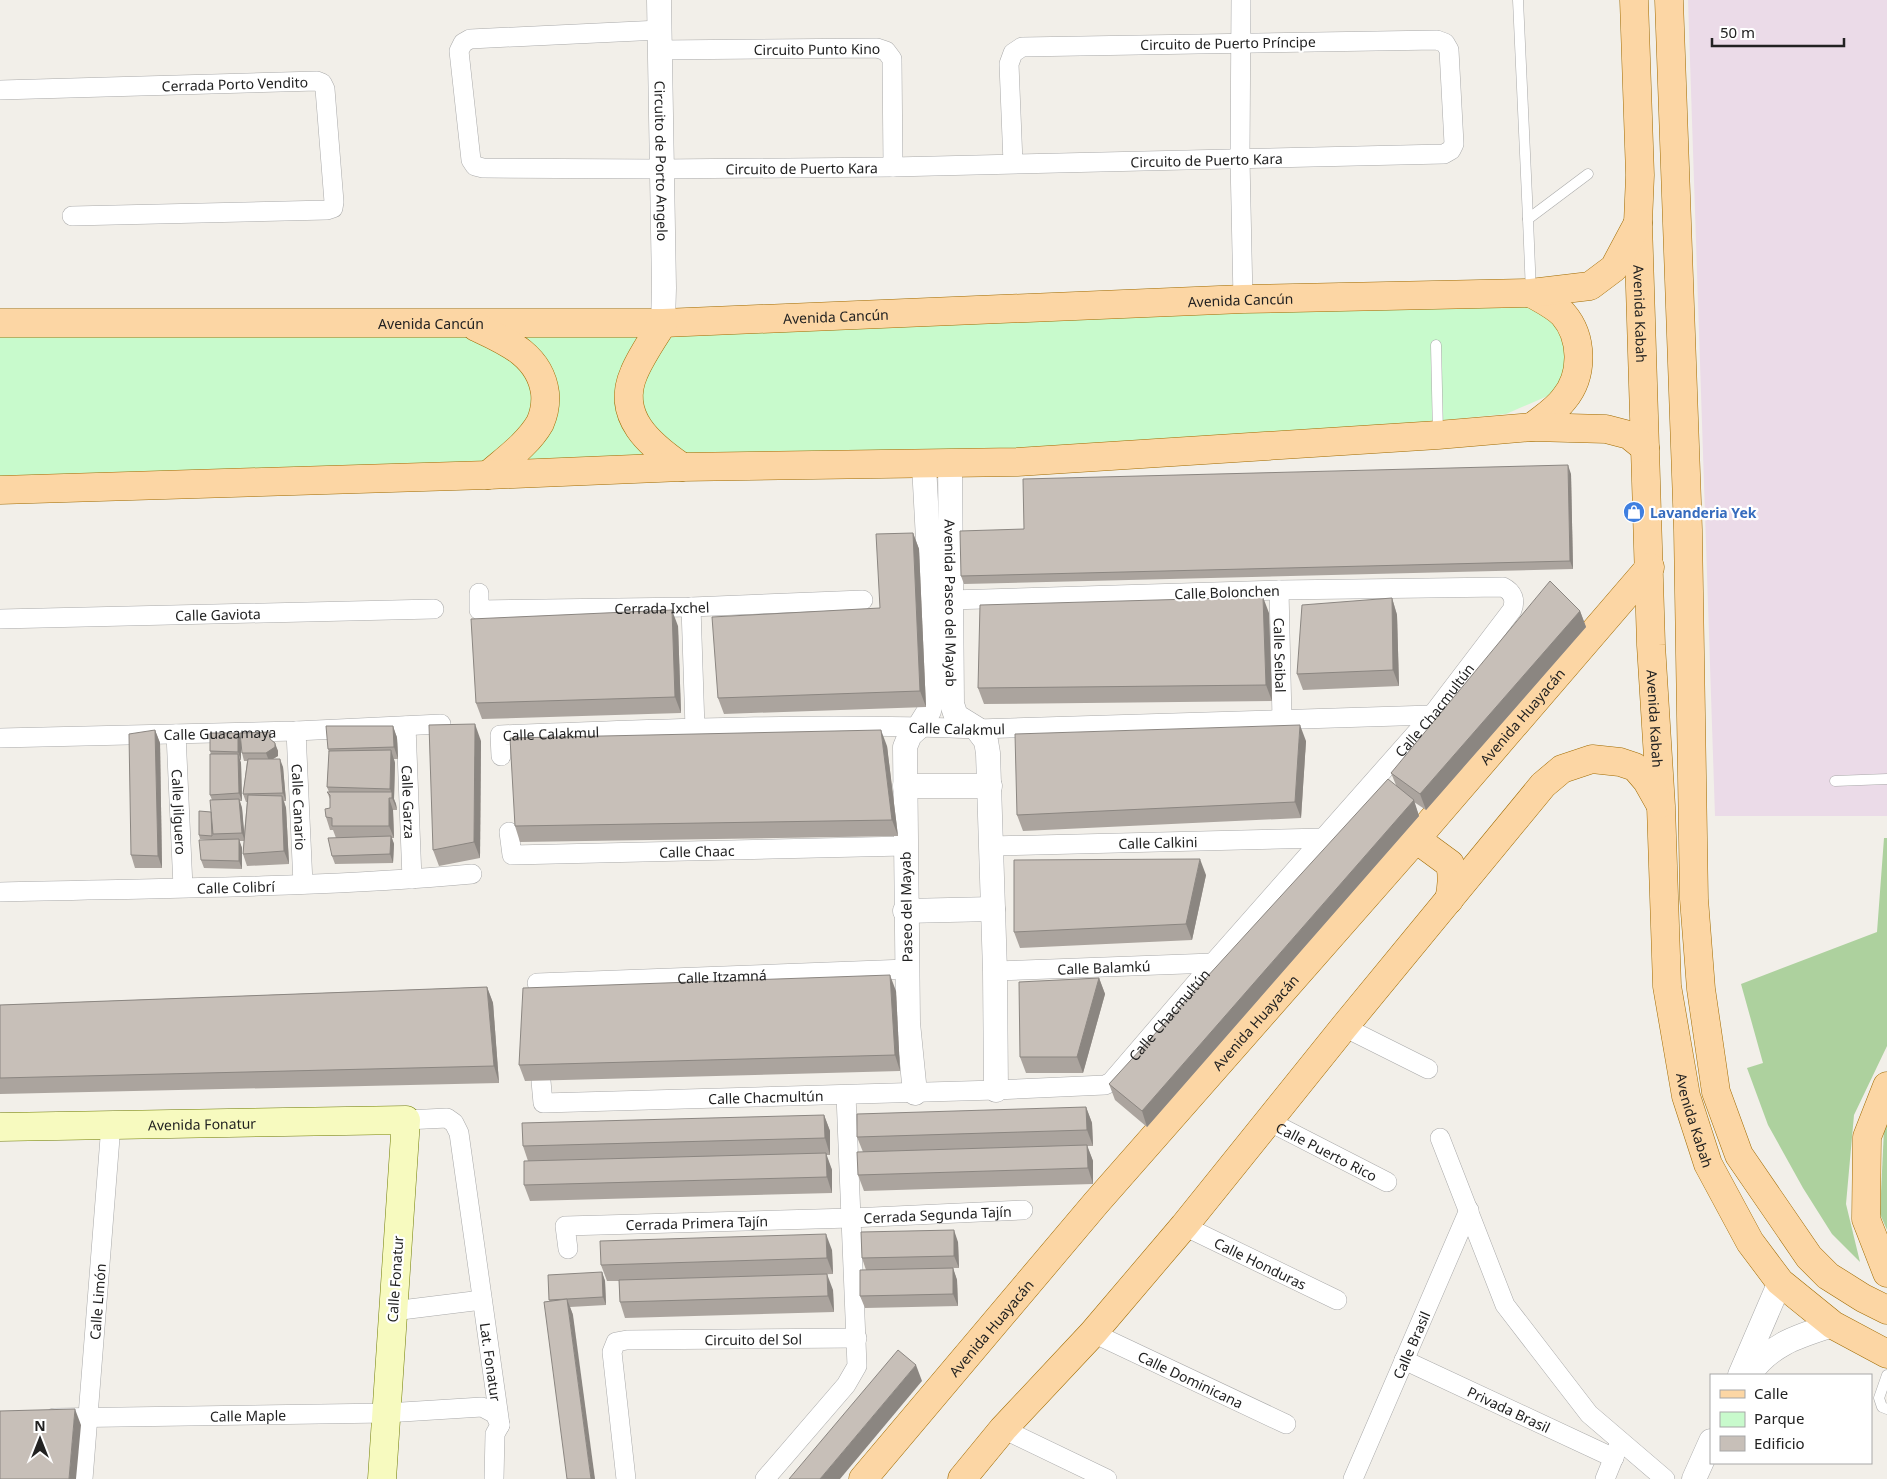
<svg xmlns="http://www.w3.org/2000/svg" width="1887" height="1479" font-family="'Noto Sans',sans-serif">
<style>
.industrial{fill:#ebdbe8}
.forest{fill:#add19e}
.park{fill:#c8facc}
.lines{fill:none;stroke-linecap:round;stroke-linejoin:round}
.service-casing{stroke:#a9a9a9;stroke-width:11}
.minor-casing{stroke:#a9a9a9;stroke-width:20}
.tertiary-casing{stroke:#a9a9a9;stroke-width:25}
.secondary-casing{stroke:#707d05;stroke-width:29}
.primary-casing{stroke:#a06b00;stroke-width:29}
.service{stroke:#fff;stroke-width:10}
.minor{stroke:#fff;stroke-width:19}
.tertiary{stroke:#fff;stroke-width:24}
.secondary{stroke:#f7fabf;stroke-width:28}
.primary{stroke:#fcd6a4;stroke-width:28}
.wall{fill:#aba49e;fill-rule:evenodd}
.shaded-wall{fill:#8b8681}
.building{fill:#c7bfb8;stroke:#8b8681}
.labels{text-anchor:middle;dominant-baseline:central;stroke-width:4.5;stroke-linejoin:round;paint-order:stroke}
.street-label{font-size:14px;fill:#222;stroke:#fff}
.shop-label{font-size:14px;font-weight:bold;fill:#366cbe;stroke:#fff;text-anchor:start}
</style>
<rect width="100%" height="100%" fill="#f2efe9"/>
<!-- industrial -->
<polygon class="industrial" points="1688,0 1887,0 1887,816 1715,816"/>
<!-- forest -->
<g class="forest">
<polygon points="1884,838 1887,838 1887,1046 1854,1115 1846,1204 1860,1262 1832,1234 1803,1188 1768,1125 1747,1068 1763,1063 1741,984 1877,932"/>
<polygon points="1887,1123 1887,1230 1880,1214 1884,1129"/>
</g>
<!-- park -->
<polygon class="park" points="1531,293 1563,314 1573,385 1506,414 1017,462 0,490 0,324"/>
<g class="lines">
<!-- service casing -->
<g class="service-casing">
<g id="service">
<polyline points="1518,0 1528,219"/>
<polyline points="1531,293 1528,219 1588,174"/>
<polyline points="1436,345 1438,434"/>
<polyline points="1835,781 1887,779"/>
<polyline points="1887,1375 1879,1398 1882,1407 1887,1409"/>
</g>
</g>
<!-- minor casing -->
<g class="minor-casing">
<g id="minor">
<polyline points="1241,0 1240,159 1243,299"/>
<path id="s1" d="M660,30L470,39L463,43L459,51L471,160L475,166L483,168L661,169L893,167L1444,154L1451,150L1454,144L1449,50L1445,43L1437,40L1022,47L1013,53L1009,64L1013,163"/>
<path id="s2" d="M659,50L877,48L886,51L892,59L893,167"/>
<path id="s3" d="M0,90L317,81L322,83L325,89L334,202L333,208L327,210L72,216"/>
<path id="s4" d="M1279,590L1282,719"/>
<path id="s5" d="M479,593V610L691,607L863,600"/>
<polyline points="691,607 695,728"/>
<path id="s6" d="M0,619L434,609"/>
<path id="s7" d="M406,726L412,879"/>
<path id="s8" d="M296,731L303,884"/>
<path id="s9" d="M176,734L183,887"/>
<path id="s10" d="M0,738L296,731L441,724"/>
<path id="s11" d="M501,756L500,735C659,729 818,722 977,729L1432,715"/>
<path id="s12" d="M509,832L512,855L905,846"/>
<path id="s13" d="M992,846L1325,838"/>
<path id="s14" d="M0,892C157,888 315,888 472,874"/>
<path id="s15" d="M995,971L1213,963"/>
<path id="s16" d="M537,983L907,969"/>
<polyline points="1344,1027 1428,1069"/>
<path id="s17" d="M541,1081L543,1103L996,1090L1105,1085L1111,1082L1213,963L1432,715L1512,610C1516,600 1513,592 1503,587L1279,590L950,600"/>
<path id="s18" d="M406,1120L447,1118L454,1123L459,1133L500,1425"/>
<path id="s19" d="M1268,1121L1387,1182"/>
<polyline points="1440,1138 1505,1305 1589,1414 1665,1479"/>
<path id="s20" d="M1184,1226L1337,1300"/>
<path id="s21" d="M568,1249L565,1226L851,1218L1023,1210"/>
<polyline points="393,1311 482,1300"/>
<path id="s22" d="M1093,1333L1286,1424"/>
<path id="s23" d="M1404,1360L1614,1458"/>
<path id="s24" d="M54,1418L386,1413L482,1407L495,1414L500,1425L495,1434L494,1479"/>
<polyline points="1003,1429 1107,1479"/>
<path id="s25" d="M83,1479L111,1125"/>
<path id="s26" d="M626,1479L612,1352L616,1342L627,1340L857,1338"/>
<polyline points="765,1479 846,1385 857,1366 846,1095"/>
<path id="s27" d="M1353,1479L1469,1210"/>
<polyline points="1605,1479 1618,1447"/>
</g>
</g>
<!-- tertiary casing -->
<g class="tertiary-casing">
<g id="tertiary">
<path id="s28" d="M659,0L664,288L663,323"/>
<path id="s29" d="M950,464L952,704L956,716L977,729L986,741L988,753L995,971L996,1090"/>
<polyline points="905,786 990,786"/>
<polyline points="905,911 993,909"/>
<polyline points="915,1093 908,1023 905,747 910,735 919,727 929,711 932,693 929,558 924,465"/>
<polyline points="1740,1375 1780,1282"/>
<path d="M1749,1375C1770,1344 1799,1336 1833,1325"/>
<polyline points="1694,1479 1711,1441"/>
</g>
</g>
<!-- secondary casing -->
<g class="secondary-casing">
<g id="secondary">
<path id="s30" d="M0,1127L406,1120L382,1479"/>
</g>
</g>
<!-- primary casing -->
<g class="primary-casing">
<g id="primary">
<path id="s31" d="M1634,0L1640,175L1638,223L1645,448L1651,645L1661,806L1667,986L1686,1096L1708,1164L1750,1242L1780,1282L1833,1325L1887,1354"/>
<polyline points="1669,0 1688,530 1694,899 1701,989 1716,1092 1739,1155 1809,1257 1828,1276 1863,1298 1887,1310"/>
<path d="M1531,293C1541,299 1554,305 1563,314C1583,337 1584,375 1564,399C1556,410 1543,418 1532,427"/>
<path id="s32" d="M0,323H663L1243,299L1531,293L1590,286L1614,268L1638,223"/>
<path d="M663,323C653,339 641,356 634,373C615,416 650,445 682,467"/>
<path d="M476,327C506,341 540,355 545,393C546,403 544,414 540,423C528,444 505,460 488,475"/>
<polyline points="0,490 488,475 682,467 1017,462 1438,435 1532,427 1606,429 1629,435 1645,448"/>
<path d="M1416,839L1450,864C1453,877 1452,887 1449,900"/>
<polyline points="1887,1086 1867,1137 1866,1219 1887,1273"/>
<path id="s33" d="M863,1479L1096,1203L1416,839L1650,567"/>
<polyline points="962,1479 1003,1429 1093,1333 1184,1226 1344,1027 1543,785 1562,769 1592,759 1620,762 1635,767 1647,781 1660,804"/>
</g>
</g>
<!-- service -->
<use href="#service" class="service"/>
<!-- minor -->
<use href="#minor" class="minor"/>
<!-- tertiary -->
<use href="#tertiary" class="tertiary"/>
<!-- secondary -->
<use href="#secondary" class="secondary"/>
<!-- primary -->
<use href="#primary" class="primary"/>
</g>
<!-- wall -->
<g class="wall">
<polygon points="1571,474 1573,569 964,584 961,576 1024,529"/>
<polygon points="913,533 919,549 926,707 724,714 718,698 880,608"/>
<polygon points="1392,598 1397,615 1399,686 1303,690 1297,674"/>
<polygon points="1580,611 1586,627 1426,810 1414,802 1419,816 1147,1127 1115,1100 1109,1084 1396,785 1391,773"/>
<polygon points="1269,613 1272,701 984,704 978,688"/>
<polygon points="678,626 681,713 482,719 476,703"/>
<polygon points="393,726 397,738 398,759 394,759 395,763 394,799 396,804 397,810 393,810 394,838 392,838 394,844 393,863 335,864 332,856 336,838 333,830 330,830 326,817 330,808 330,799 327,792 329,792 327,787 329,753 328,749"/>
<polygon points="155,730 160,743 162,868 135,868 131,855"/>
<path d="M241,741H273L278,751V756L273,759L283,767L286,801H284L286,808L289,864L247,866L243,854L244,841H239L242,848V869L204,868L201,860L214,840L200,839L199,835L211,812L212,800L210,795L211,754L210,751ZM241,742L242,753L244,761H247L243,794L246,802H247L244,834L242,808L240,801H242L241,763L240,760H241Z"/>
<polygon points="481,741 480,858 439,866 433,850"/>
<polygon points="1306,741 1301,818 1023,831 1017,815"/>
<polygon points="887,746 898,836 520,842 515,826"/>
<polygon points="1206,875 1192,940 1020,948 1014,932"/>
<polygon points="1099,978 1105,994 1083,1073 1026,1073 1020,1057"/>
<polygon points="487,987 493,1003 499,1083 0,1094 0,1005"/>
<polygon points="896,991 900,1071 525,1081 519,1065"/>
<polygon points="1086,1107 1092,1123 1093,1146 1087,1146 1093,1161 1093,1184 864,1191 858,1175 863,1152 857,1137"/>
<polygon points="824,1115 830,1131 830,1155 826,1155 832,1170 832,1193 530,1201 524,1185 528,1161 523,1146"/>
<polygon points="958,1242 959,1268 953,1268 957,1280 958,1306 865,1308 860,1296 866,1270 862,1258"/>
<polygon points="832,1250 833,1274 799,1275 833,1290 834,1312 625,1318 620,1302 619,1281 607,1281 601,1265"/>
<polygon points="602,1272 605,1281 606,1305 570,1307 573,1315 550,1301 549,1300"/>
</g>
<!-- shaded-wall -->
<g class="shaded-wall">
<polygon points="1568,465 1571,474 1573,569 1570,561"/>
<polygon points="913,533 919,549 926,707 920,691"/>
<polygon points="1263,597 1269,613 1272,701 1266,685"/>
<polygon points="1392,598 1397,615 1399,686 1393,670"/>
<polygon points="672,610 678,626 681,713 675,697"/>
<polygon points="1580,611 1586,627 1426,810 1420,794"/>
<polygon points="475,724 481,741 480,858 474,842"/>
<polygon points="1300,725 1306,741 1301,818 1295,802"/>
<polygon points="393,726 397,738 398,759 394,747"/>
<polygon points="155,730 160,743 162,868 158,856"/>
<polygon points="881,730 887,746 898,836 892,820"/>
<polygon points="238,733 241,741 241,760 238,752"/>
<polygon points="275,743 278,751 278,756 269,761 266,753"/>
<polygon points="391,750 395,763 394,799 396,804 397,810 392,798 392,794 390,789"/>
<polygon points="238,754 241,763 242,801 239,793"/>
<polygon points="280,759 283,767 286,801 283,793"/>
<polygon points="282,796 286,808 289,864 284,851"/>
<polygon points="389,798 393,810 394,838 389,826"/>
<polygon points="239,799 242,808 245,841 242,833"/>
<polygon points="1414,800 1419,816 1147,1127 1142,1111"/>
<polygon points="391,836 394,844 393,863 390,854"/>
<polygon points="239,839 242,848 242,869 239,861"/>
<polygon points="1200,859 1206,875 1192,940 1186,924"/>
<polygon points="890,975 896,991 900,1071 895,1055"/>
<polygon points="1099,978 1105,994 1083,1073 1077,1057"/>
<polygon points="487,987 493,1003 499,1083 494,1066"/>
<polygon points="1086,1107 1092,1123 1093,1146 1087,1130"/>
<polygon points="824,1115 830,1131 830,1155 825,1138"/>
<polygon points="1087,1145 1093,1161 1093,1184 1088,1168"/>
<polygon points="826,1153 832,1170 832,1193 827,1177"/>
<polygon points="954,1230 958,1242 959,1268 954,1256"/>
<polygon points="826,1234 832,1250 833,1274 827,1258"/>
<polygon points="953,1268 957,1280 958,1306 953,1294"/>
<polygon points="602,1272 605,1281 606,1305 603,1297"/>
<polygon points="827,1274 833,1290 834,1312 828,1296"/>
<polygon points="567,1299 573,1315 595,1479 591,1479"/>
<polygon points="916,1365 922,1381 840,1479 820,1479"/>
<polygon points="75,1409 81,1425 76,1479 69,1479"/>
</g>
<!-- building -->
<g class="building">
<polygon points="1568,465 1570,561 961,576 960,531 1024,529 1023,479"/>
<polygon points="913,533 920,691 718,698 712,617 880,608 876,534"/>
<polygon points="1550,581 1580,611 1420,794 1391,773"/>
<polygon points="1263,597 1266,685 978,688 980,605"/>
<polygon points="1392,598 1393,670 1297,674 1302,605"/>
<polygon points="672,610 675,697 476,703 471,619"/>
<polygon points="475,724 474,842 433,850 429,725"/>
<polygon points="1300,725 1295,802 1017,815 1015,734"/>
<polygon points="326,726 393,726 394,747 328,749"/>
<polygon points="155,730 158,856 131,855 129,734"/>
<polygon points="881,730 892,820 515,826 510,738"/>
<polygon points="270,732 270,739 275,743 275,747 266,753 242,753 240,733"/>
<polygon points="210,733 238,733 238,752 210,751"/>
<polygon points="391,750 390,789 327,787 329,751"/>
<polygon points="210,754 238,754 239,793 210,795"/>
<polygon points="248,759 280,759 283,793 243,794"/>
<polygon points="1388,779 1414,800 1142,1111 1109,1084"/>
<polygon points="327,792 392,792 392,798 389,798 389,826 332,826 332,818 326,817 325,809 330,808 330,795"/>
<polygon points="248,795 282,796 284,851 243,854"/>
<polygon points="239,799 242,833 213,834 210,800"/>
<polygon points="199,811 211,812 212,836 199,835"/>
<polygon points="391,836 390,854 332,856 328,838"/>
<polygon points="239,839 239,861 201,860 199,840"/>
<polygon points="1200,859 1186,924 1014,932 1014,860"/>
<polygon points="890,975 895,1055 519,1065 523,988"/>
<polygon points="1099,978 1077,1057 1020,1057 1019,982"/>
<polygon points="487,987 494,1066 0,1078 0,1005"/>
<polygon points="1086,1107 1087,1130 857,1137 857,1114"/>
<polygon points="824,1115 825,1138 523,1146 522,1123"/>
<polygon points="1087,1145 1088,1168 858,1175 857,1152"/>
<polygon points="826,1153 827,1177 524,1185 524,1161"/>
<polygon points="954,1230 954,1256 862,1258 861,1232"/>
<polygon points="826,1234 827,1258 601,1265 600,1241"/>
<polygon points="953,1268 953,1294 860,1296 860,1270"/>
<polygon points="602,1272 603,1297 549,1300 548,1275"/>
<polygon points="827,1274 828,1296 620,1302 619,1280"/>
<polygon points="567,1299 591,1479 567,1479 544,1302"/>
<polygon points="898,1350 916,1365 820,1479 789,1479"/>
<polygon points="75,1409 69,1479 0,1479 0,1411"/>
</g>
<!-- icons -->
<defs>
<g id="shop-disc" transform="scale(1.125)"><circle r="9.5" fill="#3f7fe0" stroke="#fff"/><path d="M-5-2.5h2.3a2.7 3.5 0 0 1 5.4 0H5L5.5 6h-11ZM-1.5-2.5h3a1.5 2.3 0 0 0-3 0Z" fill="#fff"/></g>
</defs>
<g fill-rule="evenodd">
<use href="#shop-disc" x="1634" y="512"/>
</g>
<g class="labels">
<!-- street labels -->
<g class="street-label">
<text transform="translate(1228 43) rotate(-1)">Circuito de Puerto Príncipe</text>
<text stroke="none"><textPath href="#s2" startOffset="158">Circuito Punto Kino</textPath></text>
<text stroke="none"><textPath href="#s3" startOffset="235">Cerrada Porto Vendito</textPath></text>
<text stroke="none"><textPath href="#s1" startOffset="1056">Circuito de Puerto Kara</textPath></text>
<text stroke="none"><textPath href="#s28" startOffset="161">Circuito de Porto Angelo</textPath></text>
<text stroke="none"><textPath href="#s1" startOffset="651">Circuito de Puerto Kara</textPath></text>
<text stroke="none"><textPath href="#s32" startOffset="1241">Avenida Cancún</textPath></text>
<text stroke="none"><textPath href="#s31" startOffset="314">Avenida Kabah</textPath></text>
<text stroke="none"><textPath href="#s32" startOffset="836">Avenida Cancún</textPath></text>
<text stroke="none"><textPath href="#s32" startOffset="431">Avenida Cancún</textPath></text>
<text transform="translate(1227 592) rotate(-2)">Calle Bolonchen</text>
<text stroke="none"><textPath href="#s29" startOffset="139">Avenida Paseo del Mayab</textPath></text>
<text stroke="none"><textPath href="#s5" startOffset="200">Cerrada Ixchel</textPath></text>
<text stroke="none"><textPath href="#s6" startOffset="218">Calle Gaviota</textPath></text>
<text stroke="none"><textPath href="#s4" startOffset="65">Calle Seibal</textPath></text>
<text stroke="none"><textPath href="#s17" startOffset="1084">Calle Chacmultún</textPath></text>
<text stroke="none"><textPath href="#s33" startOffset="1008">Avenida Huayacán</textPath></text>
<text stroke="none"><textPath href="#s31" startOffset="719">Avenida Kabah</textPath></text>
<text stroke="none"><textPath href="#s11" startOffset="478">Calle Calakmul</textPath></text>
<text stroke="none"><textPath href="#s10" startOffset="220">Calle Guacamaya</textPath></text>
<text stroke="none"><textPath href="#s11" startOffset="72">Calle Calakmul</textPath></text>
<text stroke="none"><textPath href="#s7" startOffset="76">Calle Garza</textPath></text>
<text stroke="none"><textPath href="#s8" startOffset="76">Calle Canario</textPath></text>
<text stroke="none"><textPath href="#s9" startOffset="78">Calle Jilguero</textPath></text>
<text stroke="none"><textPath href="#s13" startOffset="166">Calle Calkini</textPath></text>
<text stroke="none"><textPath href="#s12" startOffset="208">Calle Chaac</textPath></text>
<text stroke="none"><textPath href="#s14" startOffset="236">Calle Colibrí</textPath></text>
<text transform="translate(906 907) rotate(-91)">Paseo del Mayab</text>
<text stroke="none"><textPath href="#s15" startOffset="109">Calle Balamkú</textPath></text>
<text stroke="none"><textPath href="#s16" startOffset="185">Calle Itzamná</textPath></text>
<text stroke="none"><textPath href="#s17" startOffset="680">Calle Chacmultún</textPath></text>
<text stroke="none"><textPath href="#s33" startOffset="602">Avenida Huayacán</textPath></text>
<text stroke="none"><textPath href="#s17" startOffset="245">Calle Chacmultún</textPath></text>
<text stroke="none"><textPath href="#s31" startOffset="1124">Avenida Kabah</textPath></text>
<text stroke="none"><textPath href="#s30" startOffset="202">Avenida Fonatur</textPath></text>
<text stroke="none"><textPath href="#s19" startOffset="66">Calle Puerto Rico</textPath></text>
<text stroke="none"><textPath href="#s21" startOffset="396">Cerrada Segunda Tajín</textPath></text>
<text stroke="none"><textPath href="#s21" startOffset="155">Cerrada Primera Tajín</textPath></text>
<text stroke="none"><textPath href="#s20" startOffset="85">Calle Honduras</textPath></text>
<text transform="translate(395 1279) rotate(-86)">Calle Fonatur</text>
<text stroke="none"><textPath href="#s25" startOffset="178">Calle Limón</textPath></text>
<text stroke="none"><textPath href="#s33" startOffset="198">Avenida Huayacán</textPath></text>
<text stroke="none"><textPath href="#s26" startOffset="276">Circuito del Sol</textPath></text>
<text stroke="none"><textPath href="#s27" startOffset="146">Calle Brasil</textPath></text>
<text stroke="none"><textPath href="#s18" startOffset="292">Lat. Fonatur</textPath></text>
<text stroke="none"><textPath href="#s22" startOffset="108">Calle Dominicana</textPath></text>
<text stroke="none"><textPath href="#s23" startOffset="116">Privada Brasil</textPath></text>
<text stroke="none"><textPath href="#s24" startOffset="194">Calle Maple</textPath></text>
</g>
<!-- shop labels -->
<g class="shop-label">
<text x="1650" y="512">Lavanderia Yek</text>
</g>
</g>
<!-- legend -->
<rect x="1710" y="1374" width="162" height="90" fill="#ffffff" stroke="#a7a7a7"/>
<rect x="1720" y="1390" width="25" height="8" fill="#fcd6a4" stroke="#a7a7a7"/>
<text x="1754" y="1399" font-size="15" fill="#222222">Calle</text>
<rect x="1720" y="1412" width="25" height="15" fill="#c8facc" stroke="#a7a7a7"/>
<text x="1754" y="1424" font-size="15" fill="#222222">Parque</text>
<rect x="1720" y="1436" width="25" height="15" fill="#c7bfb8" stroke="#a7a7a7"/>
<text x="1754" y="1449" font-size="15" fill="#222222">Edificio</text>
<!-- north arrow -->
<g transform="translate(40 1439)" stroke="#ffffff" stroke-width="4" paint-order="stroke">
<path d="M0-4L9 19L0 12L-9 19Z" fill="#222222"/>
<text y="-8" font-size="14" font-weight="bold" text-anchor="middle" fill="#222222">N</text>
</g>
<!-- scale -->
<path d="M1712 38v8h132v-8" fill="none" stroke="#222222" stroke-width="2.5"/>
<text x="1720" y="38" font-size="15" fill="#222222" stroke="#ffffff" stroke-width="4" paint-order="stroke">50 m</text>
</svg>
